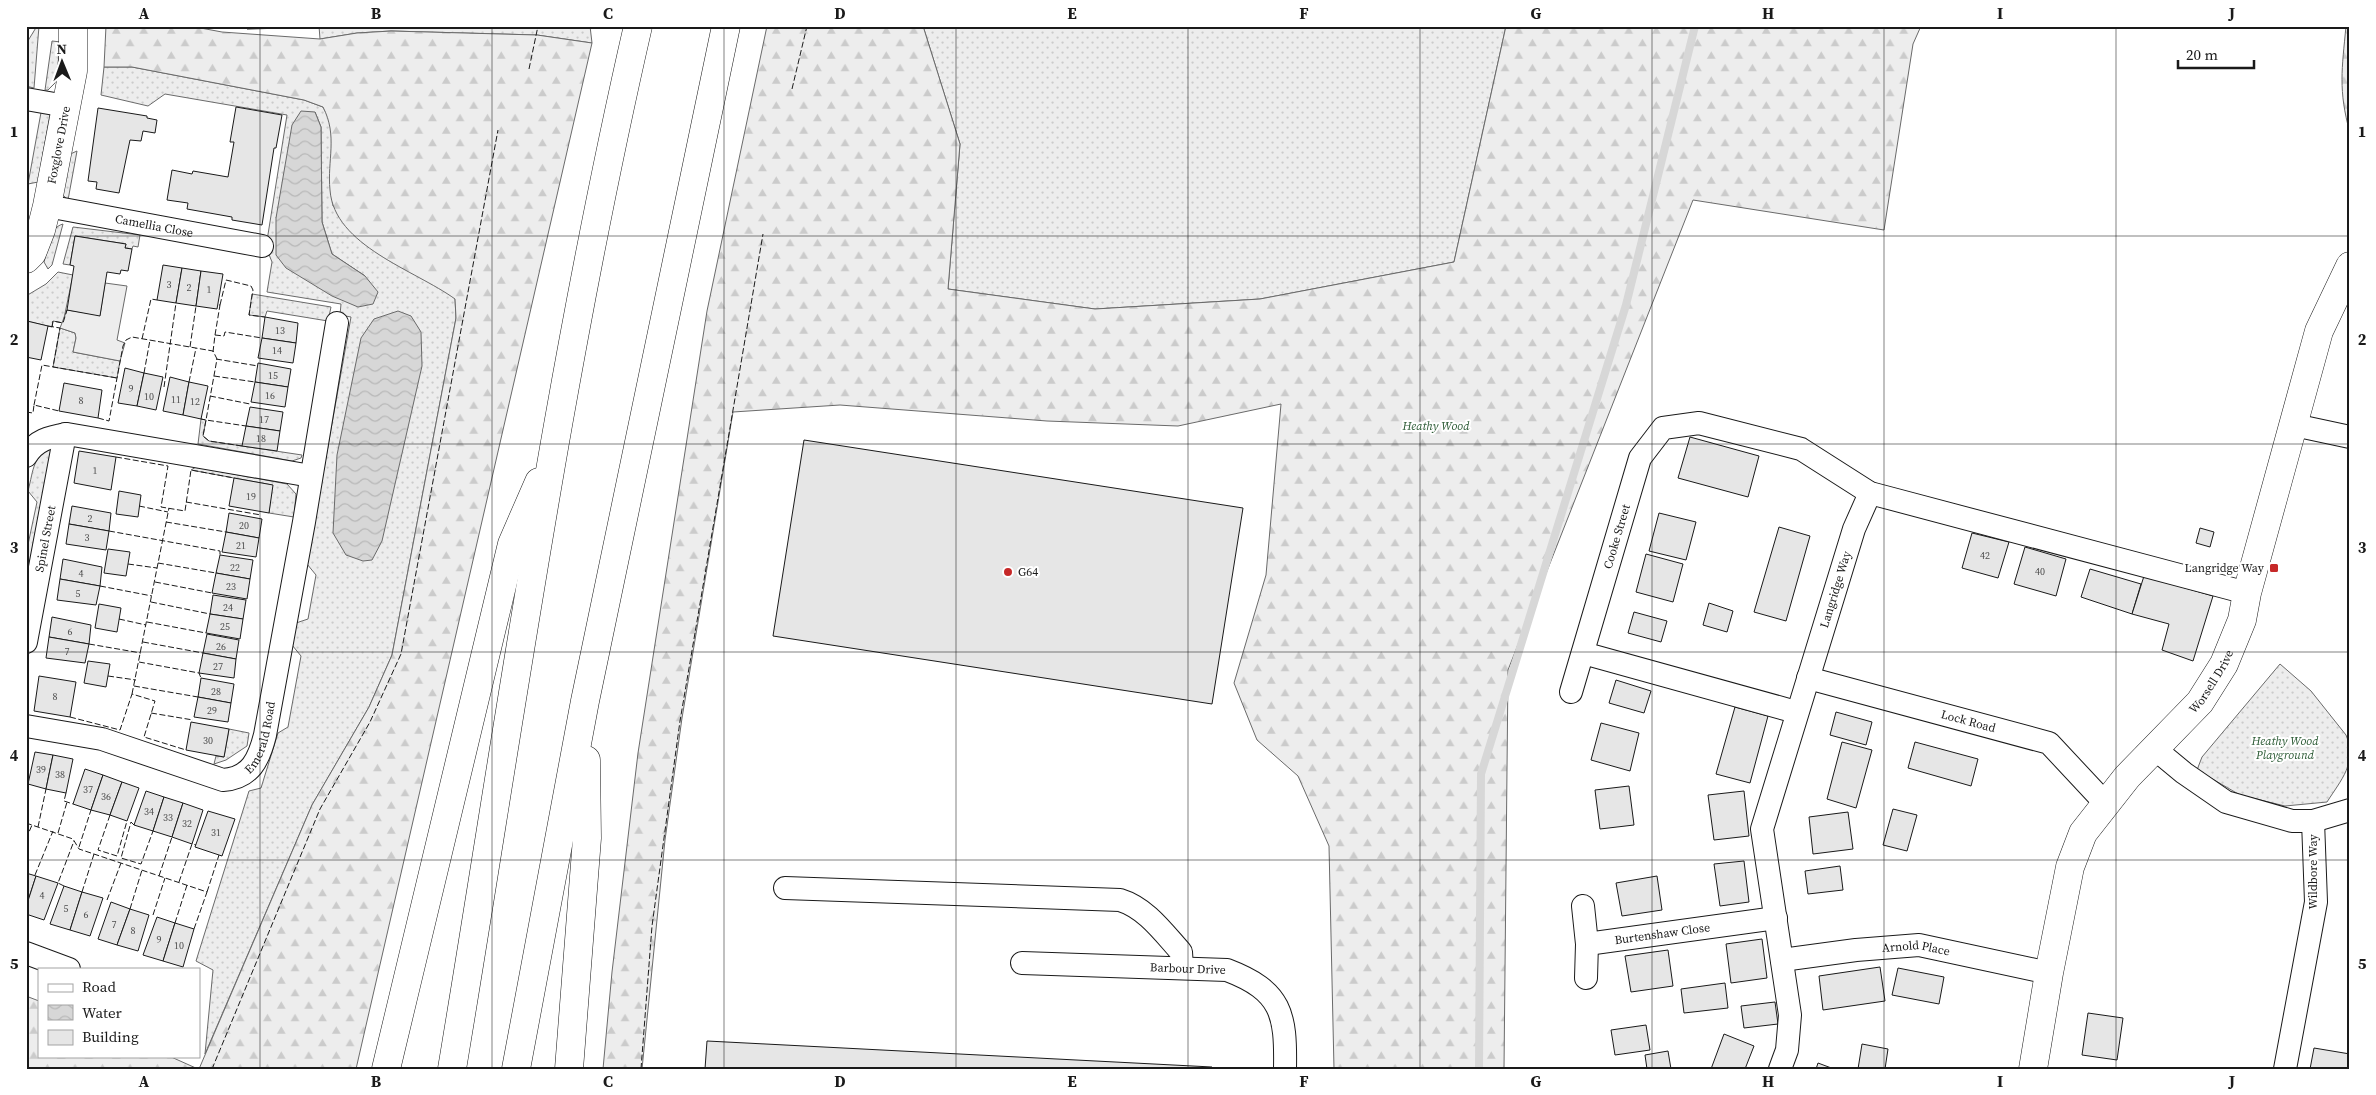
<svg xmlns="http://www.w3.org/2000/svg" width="2376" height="1095" font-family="'Source Serif 4',serif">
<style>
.grass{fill:url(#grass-dots);stroke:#6a6a6a;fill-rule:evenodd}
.forest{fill:url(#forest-firs);stroke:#6a6a6a}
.pitch{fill:#ededed;stroke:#6a6a6a}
.water{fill:url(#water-waves);stroke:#6a6a6a}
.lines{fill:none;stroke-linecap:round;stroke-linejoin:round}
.stream{stroke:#d7d7d7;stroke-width:8}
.building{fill:#e6e6e6;stroke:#1a1a1a}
.street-casing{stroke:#1a1a1a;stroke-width:24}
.secondary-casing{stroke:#1a1a1a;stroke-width:29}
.highway-casing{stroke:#1a1a1a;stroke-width:29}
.street{stroke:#fff;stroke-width:22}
.secondary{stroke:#fff;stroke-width:28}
.highway{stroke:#fff;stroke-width:28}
.fence{stroke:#1a1a1a;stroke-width:1;stroke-dasharray:6 2.5;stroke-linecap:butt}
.grid{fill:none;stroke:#1a1a1a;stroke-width:1;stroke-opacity:0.55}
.poi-dot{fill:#c62828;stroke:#fff;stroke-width:2}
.labels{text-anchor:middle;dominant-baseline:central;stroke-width:4;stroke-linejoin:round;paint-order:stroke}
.number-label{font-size:10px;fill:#4d4d4d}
.street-label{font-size:12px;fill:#1a1a1a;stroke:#fff}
.park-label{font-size:12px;font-style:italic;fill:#2b5a34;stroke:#fff}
.poi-label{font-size:12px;fill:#1a1a1a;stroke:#fff;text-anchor:end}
.neatline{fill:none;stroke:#1a1a1a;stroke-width:2}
.grid-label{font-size:16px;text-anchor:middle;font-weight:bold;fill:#1a1a1a}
</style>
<defs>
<pattern id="grass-dots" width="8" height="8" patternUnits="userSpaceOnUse" patternTransform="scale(1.25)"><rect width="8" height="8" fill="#ededed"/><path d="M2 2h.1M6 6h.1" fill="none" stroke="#cbcbcb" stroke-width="1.8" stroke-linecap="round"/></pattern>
<pattern id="forest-firs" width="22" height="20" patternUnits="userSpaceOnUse" patternTransform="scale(1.25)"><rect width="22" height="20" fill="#ededed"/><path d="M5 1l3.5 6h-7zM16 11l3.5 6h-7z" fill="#cbcbcb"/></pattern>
<pattern id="water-waves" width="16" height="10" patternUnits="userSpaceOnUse" patternTransform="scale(1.25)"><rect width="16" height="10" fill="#d7d7d7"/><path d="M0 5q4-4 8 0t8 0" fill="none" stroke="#b8b8b8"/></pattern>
</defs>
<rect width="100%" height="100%" fill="#fff"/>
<!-- grass -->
<g class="grass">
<polygon points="37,26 39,26 34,88 26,86 26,44"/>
<polygon points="319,26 590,26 592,43 537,35 391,31 357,33 320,39"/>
<polygon points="923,26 1506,26 1454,262 1260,299 1095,309 948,289 960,144"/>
<polygon points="52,41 61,42 55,83 48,90 45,90"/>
<path d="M104,67H132L304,100L323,107C325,111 328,116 330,121C337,145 328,179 333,206L455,298L456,318L392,655L369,707L312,805L205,1054L213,970L196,961L249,791L261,788L278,733L288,727L301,656L292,645L296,623L308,619L316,575L307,564L351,317L340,315L341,304L267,292L272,262L266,247L287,115L165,94L148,106L101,95ZM315,112L321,127L322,222L332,254L365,276L276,218Z"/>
<polygon points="42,107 50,114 38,182 28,184"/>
<polygon points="77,151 68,200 63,195 68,155"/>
<path d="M63,224L52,265L48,269L44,262C48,249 48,228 63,224Z"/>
<polygon points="73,227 140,235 138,247 133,246 132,249 125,248 126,244 75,236 70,265 63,264"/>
<polygon points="58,272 73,275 63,323 53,321 52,327 26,321 26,296 46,284"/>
<polygon points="252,294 331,307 328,321 267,311 265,317 249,315"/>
<polygon points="60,328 75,333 76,338 73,352 120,361 117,378 53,367"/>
<polygon points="201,419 206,420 203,436 209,441 302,455 301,458 292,461 198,444"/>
<path d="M53,445L26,581V554L37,502L28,491C34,468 32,458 53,445Z"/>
<polygon points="196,467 287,484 296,494 294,517 269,513 272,485 191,470"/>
<path d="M2280,664L2311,691L2346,735C2358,762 2341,780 2327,802L2285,806L2240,795L2197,770L2202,757Z"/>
<polygon points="229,729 249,733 247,746 226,760 214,764 216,756 224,757"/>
</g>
<!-- forest -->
<g class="forest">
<path d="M106,26H190L222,32L320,39L357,33L391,31L537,35L592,43L356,1069H199L312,805L369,707L392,655L456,318L455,299C415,270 334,246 330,190C327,160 338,136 323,107L304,100L132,67H104Z"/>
<polygon points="767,26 923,26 960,144 948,289 1095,309 1260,299 1454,262 1506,26 1921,26 1913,44 1884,230 1693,200 1508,670 1504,1069 1334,1069 1329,846 1298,776 1257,740 1234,683 1266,575 1281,404 1178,426 1047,421 840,405 733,412 682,718 665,840 642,1069 603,1069 612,972 638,753 707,311"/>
<path d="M2346,26H2350V133C2338,90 2342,69 2346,26Z"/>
<polygon points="26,996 39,1001 39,1056 169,1056 198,1069 26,1069"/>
</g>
<!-- pitch -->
<polygon class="pitch" points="105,283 127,286 117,340 125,343 120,361 73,352 76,338 75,333 60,328 67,310 100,315"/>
<!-- water -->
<g class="water">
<polygon points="301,111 315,112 321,127 322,222 332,254 365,276 378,292 373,304 358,307 332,296 286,268 276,255 276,218 292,125"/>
<polygon points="398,311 411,316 421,332 422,366 382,541 372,560 363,561 346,555 333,533 337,455 361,338 374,319"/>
</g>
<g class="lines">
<!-- stream -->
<polyline class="stream" points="1479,1069 1481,774 1626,305 1695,26"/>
</g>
<!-- building -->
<g class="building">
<polygon points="247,26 287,26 287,28 247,29"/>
<polygon points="236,107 282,115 276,148 274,148 262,225 232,220 232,217 187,209 188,203 167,200 172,170 192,174 193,171 228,177 234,142 230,142"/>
<polygon points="98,108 147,116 147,118 157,120 155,133 143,131 141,141 130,140 119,193 96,189 97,182 88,181"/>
<polygon points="75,236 126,244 125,248 132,249 128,271 121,270 120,274 107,272 100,316 67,310 74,266 70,265"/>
<polygon points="163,265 182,268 176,303 157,300"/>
<polygon points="182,268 201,271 196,306 176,303"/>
<polygon points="201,271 223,274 217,309 196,306"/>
<polygon points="265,317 298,323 296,343 262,338"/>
<polygon points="27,321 48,326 41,360 26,357"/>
<polygon points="262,338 296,343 293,363 258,358"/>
<polygon points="258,363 291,369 288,387 255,382"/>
<polygon points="125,368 144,373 137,406 118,403"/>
<polygon points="144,373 163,377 156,410 137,406"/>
<polygon points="170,377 189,382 183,415 163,411"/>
<polygon points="189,382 208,386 201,419 183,415"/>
<polygon points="255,382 288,387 285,407 251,402"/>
<polygon points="64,383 102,390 98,418 59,411"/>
<polygon points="250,407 283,412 280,431 246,426"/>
<polygon points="246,426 280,431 277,451 242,446"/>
<polygon points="1690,437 1759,456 1748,497 1678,478"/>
<polygon points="804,440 1243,508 1212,704 773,636"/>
<polygon points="79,451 116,457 111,490 74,483"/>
<polygon points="234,478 273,485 269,513 229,506"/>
<polygon points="119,491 141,495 138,517 116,514"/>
<polygon points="72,506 111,513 109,531 69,524"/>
<polygon points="229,513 262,519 259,538 226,532"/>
<polygon points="1659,513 1696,522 1686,560 1649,551"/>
<polygon points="69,524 109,531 106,550 66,544"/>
<polygon points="1779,527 1810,536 1786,621 1754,612"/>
<polygon points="2200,528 2214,532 2210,547 2196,543"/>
<polygon points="226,532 259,538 256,557 222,552"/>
<polygon points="1972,533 2009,542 1998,578 1962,568"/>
<polygon points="2025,547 2066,559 2056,596 2014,584"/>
<polygon points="108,549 130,552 126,576 104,573"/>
<polygon points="1646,554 1683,564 1673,602 1636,592"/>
<polygon points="220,555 253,560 250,579 216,573"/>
<polygon points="63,559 102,567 100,586 60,579"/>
<polygon points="2090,569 2141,584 2132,614 2081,597"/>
<polygon points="216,573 250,579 247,599 212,593"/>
<polygon points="2144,576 2213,596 2193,661 2162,650 2169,624 2132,614"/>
<polygon points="60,579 100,586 96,605 57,600"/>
<polygon points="213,595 246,600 243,619 210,614"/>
<polygon points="1709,603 1733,611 1727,632 1703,625"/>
<polygon points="99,604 121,608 117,632 95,628"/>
<polygon points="1634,612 1667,621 1661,642 1628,633"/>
<polygon points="210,614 243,619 240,639 206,633"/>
<polygon points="52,617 91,625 89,644 49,637"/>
<polygon points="207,634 239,640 236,659 203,653"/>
<polygon points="49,637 89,644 85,663 46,658"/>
<polygon points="203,653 236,659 234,678 199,673"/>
<polygon points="88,661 110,664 106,687 84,683"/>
<polygon points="39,676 76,682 70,717 34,711"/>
<polygon points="201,678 234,684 231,703 198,697"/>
<polygon points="1616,680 1651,691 1644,713 1609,703"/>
<polygon points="198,697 231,703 228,722 194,717"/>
<polygon points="1735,707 1768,716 1750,783 1716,774"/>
<polygon points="1836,712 1872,722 1866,745 1830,735"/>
<polygon points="191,722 229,729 224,757 186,750"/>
<polygon points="1601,723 1639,733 1630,771 1591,760"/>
<polygon points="1842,742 1872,750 1856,808 1827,799"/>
<polygon points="1915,742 1978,759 1971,786 1908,768"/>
<polygon points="35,752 53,755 46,789 28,784"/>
<polygon points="53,755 73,759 66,793 46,789"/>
<polygon points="85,769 103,775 91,810 73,804"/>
<polygon points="103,775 122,782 110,815 91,810"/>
<polygon points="122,782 139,788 127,821 110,815"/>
<polygon points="1629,786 1634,825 1600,829 1595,790"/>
<polygon points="146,791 164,797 153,831 134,825"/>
<polygon points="1744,791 1749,836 1714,840 1708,795"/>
<polygon points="164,797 183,803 172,837 153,831"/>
<polygon points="183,803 203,810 192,844 172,837"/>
<polygon points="1893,809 1917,815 1907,851 1883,845"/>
<polygon points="208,811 235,819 222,856 195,847"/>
<polygon points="1848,812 1853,849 1813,854 1809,817"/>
<polygon points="1744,861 1749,902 1720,906 1714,864"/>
<polygon points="1840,866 1843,890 1808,894 1805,871"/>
<polygon points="26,873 36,876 26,907"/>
<polygon points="36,876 58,883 44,920 26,914 26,907"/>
<polygon points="1657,876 1662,910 1622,916 1616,883"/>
<polygon points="64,886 82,892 70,930 50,924"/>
<polygon points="82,892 103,898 90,936 70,930"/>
<polygon points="111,902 130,909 117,945 98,939"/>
<polygon points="130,909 149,915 138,951 117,945"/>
<polygon points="157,917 175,923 163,961 143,955"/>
<polygon points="175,923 194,929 183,967 163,961"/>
<polygon points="1762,939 1767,978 1731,983 1726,944"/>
<polygon points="1668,950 1673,986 1631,992 1625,956"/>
<polygon points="1880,967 1885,1001 1823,1010 1819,976"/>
<polygon points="1898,968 1944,977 1939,1004 1892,995"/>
<polygon points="1725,983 1728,1008 1684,1013 1681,989"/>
<polygon points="1775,1002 1778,1024 1744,1028 1741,1006"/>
<polygon points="2088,1013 2123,1018 2117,1060 2082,1055"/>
<polygon points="1646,1025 1650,1050 1615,1055 1611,1030"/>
<polygon points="1724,1034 1754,1046 1745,1069 1711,1069"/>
<polygon points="707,1041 1212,1067 1212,1069 705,1069"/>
<polygon points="1862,1044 1888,1049 1885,1069 1858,1069"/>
<polygon points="2314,1048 2350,1054 2350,1069 2310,1069"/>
<polygon points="1668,1051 1671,1069 1647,1069 1645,1055"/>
<polygon points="1818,1063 1834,1069 1816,1069"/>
</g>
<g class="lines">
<!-- street casing -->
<g class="street-casing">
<g id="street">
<polyline points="26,99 66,106"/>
<path id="s1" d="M47,206L262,246"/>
<polyline points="2294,425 2350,437"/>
<path d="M26,456C36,440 49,437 67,434L311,476"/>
<path id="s2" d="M26,642L65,434"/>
<polyline points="1583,653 1796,712"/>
<path id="s3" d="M1808,678L2049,743L2106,804"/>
<path id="s4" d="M1571,692L1640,458L1663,428L1699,423L1801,449L1870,493L2247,593"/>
<path id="s5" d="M26,726L102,739L223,780C251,778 259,759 265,735L304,522L337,323"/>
<polyline points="2155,749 2184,773 2226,802 2292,821 2313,821 2350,810"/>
<path d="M785,888L1120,900C1146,908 1163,932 1181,952L1182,968"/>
<polyline points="1583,906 1587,944 1586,978"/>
<path id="s6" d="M1587,944L1776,918"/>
<polyline points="26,953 69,969"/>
<path id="s7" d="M1782,960L1856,950L1919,945L2049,973"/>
<path id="s8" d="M1022,963L1227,970C1282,991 1286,1014 1285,1069"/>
<path id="s9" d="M1780,1069L1787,1050L1790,1015L1762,829L1854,529L1870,493"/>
<polyline points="2285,1069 2316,902 2313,821"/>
</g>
</g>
<!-- secondary casing -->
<g class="secondary-casing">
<g id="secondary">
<path id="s10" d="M26,259L32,253L41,230L47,206L73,71V26"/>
<path id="s11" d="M2033,1069L2049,973L2070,867L2083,833L2127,777L2200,702L2224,664L2242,620L2247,593L2319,331L2350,266"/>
</g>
</g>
<!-- highway casing -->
<g class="highway-casing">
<g id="highway">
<polyline points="386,1069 512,544 539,482"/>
<path d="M452,1069C510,721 559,370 638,26"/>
<polyline points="516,1069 585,701 726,26"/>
<polyline points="569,1069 587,838 586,760"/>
</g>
</g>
<!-- street -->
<use href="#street" class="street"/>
<!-- secondary -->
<use href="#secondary" class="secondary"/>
<!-- highway -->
<use href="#highway" class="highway"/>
<!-- fence -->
<g class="fence">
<polyline points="529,69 538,26"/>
<polyline points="792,89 807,26"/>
<polyline points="220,305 226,280 251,286 253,290 249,315 265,317"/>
<polyline points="48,326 60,328 53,367"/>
<polyline points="52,327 53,321 63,323 67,310"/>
<polyline points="215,335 220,305 218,305"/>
<polyline points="142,339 151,299 157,300"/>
<polyline points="190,347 196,306"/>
<polyline points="213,352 215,335 224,336 225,332 262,338"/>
<polyline points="216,359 258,366"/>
<polyline points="144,373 150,340"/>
<polyline points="214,376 255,382"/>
<polyline points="189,382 196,348"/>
<polyline points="164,387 176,303"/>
<polyline points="210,396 250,404"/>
<polyline points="34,405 42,365 117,378"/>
<polyline points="26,412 33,413 34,405 59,411"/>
<polyline points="98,418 109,421 123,346 126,340 132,337 213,351 217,359 206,420 201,419"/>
<polyline points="242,446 209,441 203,436 206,420 246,426"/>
<polyline points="116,457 168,466 161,507 185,511 191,470 234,478"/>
<polyline points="186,502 261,515"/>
<polyline points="139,506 168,512"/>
<polyline points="166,522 226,532"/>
<polyline points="109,531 220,551 220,555"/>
<polyline points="158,563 216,573"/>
<polyline points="128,564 157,568"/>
<polyline points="155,582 212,593"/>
<polyline points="100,586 152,596"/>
<polyline points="151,602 210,614"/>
<polyline points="119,619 146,625"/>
<polyline points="147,622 206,633"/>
<polyline points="143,642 203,653"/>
<polyline points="89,644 141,653"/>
<polyline points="139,662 199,673 201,678"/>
<polyline points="108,676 136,680"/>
<polyline points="134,686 198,697"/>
<polyline points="132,694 169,508"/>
<polyline points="151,713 193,720"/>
<polyline points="70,717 120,730 132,694 155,701 144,737 186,750"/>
<polyline points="66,793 64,801 73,804"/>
<polyline points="110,815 98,850 117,856 127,821"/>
<polyline points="26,823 73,839 79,849 207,892 194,929"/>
<polyline points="134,825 131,822 121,858 141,864 153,831"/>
<polyline points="38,827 46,789"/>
<polyline points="58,833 67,802"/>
<polyline points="26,839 32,825"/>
<polyline points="79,847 91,810"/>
<polyline points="35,875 53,831"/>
<polyline points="159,876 172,837"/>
<polyline points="179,882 192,844 196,845"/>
<polyline points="64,886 58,883 74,841"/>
<polyline points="82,892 94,854"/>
<polyline points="207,892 219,855"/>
<polyline points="107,900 121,863"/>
<polyline points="130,909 142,870"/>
<polyline points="153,915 165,878"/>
<polyline points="175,923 187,885"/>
<polyline points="212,1069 320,809 370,722 401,654 498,130"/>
<polyline points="641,1069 652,926 680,721 763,234"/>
</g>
</g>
<!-- grid -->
<path class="grid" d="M260,26V1069M492,26V1069M724,26V1069M956,26V1069M1188,26V1069M1420,26V1069M1652,26V1069M1884,26V1069M2116,26V1069M26,236H2350M26,444H2350M26,652H2350M26,860H2350"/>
<!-- markers -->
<g class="poi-dot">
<rect x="2269" y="563" width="10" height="10" rx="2.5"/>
<circle cx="1008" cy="572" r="5"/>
</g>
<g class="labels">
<!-- number labels -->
<g class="number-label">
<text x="169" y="284">3</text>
<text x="189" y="287">2</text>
<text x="209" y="289">1</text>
<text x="280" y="330">13</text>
<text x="277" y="350">14</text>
<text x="273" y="375">15</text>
<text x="131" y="388">9</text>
<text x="270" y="395">16</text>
<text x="149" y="396">10</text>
<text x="176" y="399">11</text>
<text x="81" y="400">8</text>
<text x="195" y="401">12</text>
<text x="264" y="419">17</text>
<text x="261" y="438">18</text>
<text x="95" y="470">1</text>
<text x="251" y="496">19</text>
<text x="90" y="518">2</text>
<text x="244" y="525">20</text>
<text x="87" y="537">3</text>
<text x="241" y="545">21</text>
<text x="1985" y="555">42</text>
<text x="235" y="567">22</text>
<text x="2040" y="571">40</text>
<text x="81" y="573">4</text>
<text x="231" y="586">23</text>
<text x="78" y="593">5</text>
<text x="228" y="607">24</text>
<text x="225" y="626">25</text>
<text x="70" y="631">6</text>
<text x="221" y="646">26</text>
<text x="67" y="651">7</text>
<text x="218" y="666">27</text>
<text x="216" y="691">28</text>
<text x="55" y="696">8</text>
<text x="212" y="710">29</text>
<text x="208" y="740">30</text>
<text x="41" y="769">39</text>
<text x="60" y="774">38</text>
<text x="88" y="789">37</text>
<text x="106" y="796">36</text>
<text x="149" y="811">34</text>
<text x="168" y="817">33</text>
<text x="187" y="823">32</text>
<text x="216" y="832">31</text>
<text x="42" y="895">4</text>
<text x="66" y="908">5</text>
<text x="86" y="914">6</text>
<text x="114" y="924">7</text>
<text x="133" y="930">8</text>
<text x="159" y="939">9</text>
<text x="179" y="945">10</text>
</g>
<!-- street labels -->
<g class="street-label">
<text stroke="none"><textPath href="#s10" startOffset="120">Foxglove Drive</textPath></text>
<text stroke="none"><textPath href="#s1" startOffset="109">Camellia Close</textPath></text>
<text stroke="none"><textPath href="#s4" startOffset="162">Cooke Street</textPath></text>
<text stroke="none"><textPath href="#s2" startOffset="105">Spinel Street</textPath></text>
<text stroke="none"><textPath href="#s9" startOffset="494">Langridge Way</textPath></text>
<text stroke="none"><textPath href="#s11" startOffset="441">Worsell Drive</textPath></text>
<text stroke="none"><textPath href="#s3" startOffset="166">Lock Road</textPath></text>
<text stroke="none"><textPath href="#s5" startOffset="268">Emerald Road</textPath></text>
<text transform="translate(2313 872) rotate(-90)">Wildbore Way</text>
<text stroke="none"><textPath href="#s6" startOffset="76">Burtenshaw Close</textPath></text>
<text stroke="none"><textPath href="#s7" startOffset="135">Arnold Place</textPath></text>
<text stroke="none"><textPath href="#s8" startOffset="166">Barbour Drive</textPath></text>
</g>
<!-- park labels -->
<g class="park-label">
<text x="1436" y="426">Heathy Wood</text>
<text x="2285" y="741">Heathy Wood<tspan x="2285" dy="14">Playground</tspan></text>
</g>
<!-- poi labels -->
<g class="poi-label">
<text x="2264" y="568">Langridge Way</text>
<text x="1018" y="572" text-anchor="start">G64</text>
</g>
</g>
<!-- border -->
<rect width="2376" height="1095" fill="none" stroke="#ffffff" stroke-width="55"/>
<!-- legend -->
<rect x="38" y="968" width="162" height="90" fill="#ffffff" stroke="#a3a3a3"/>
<rect x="48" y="984" width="25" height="8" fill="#ffffff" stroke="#a3a3a3"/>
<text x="82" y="992" font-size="15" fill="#1a1a1a">Road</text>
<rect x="48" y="1005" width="25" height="15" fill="url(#water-waves)" stroke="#a3a3a3"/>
<text x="82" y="1018" font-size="15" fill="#1a1a1a">Water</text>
<rect x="48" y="1030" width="25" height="15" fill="#e6e6e6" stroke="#a3a3a3"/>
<text x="82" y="1042" font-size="15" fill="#1a1a1a">Building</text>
<!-- north arrow -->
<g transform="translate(62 62) rotate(359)" stroke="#ffffff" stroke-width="4" paint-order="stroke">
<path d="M0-4L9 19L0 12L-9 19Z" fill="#1a1a1a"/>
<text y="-8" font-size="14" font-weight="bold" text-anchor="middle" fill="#1a1a1a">N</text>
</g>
<!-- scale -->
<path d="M2178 60v8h76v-8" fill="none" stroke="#1a1a1a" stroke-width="2.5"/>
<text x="2186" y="60" font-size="15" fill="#1a1a1a" stroke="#ffffff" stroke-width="4" paint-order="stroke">20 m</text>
<rect x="28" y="28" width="2320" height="1040" class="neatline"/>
<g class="grid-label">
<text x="144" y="19">A</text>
<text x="376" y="19">B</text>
<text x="608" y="19">C</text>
<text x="840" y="19">D</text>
<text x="1072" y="19">E</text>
<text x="1304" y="19">F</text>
<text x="1536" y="19">G</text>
<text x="1768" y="19">H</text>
<text x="2000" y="19">I</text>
<text x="2232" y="19">J</text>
<text x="14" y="137">1</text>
<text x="2362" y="137">1</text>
<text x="14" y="345">2</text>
<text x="2362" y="345">2</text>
<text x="14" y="553">3</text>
<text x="2362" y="553">3</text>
<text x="14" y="761">4</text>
<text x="2362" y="761">4</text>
<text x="14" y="969">5</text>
<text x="2362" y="969">5</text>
<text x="144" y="1087">A</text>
<text x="376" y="1087">B</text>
<text x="608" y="1087">C</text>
<text x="840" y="1087">D</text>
<text x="1072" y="1087">E</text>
<text x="1304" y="1087">F</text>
<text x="1536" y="1087">G</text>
<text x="1768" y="1087">H</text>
<text x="2000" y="1087">I</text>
<text x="2232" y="1087">J</text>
</g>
</svg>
